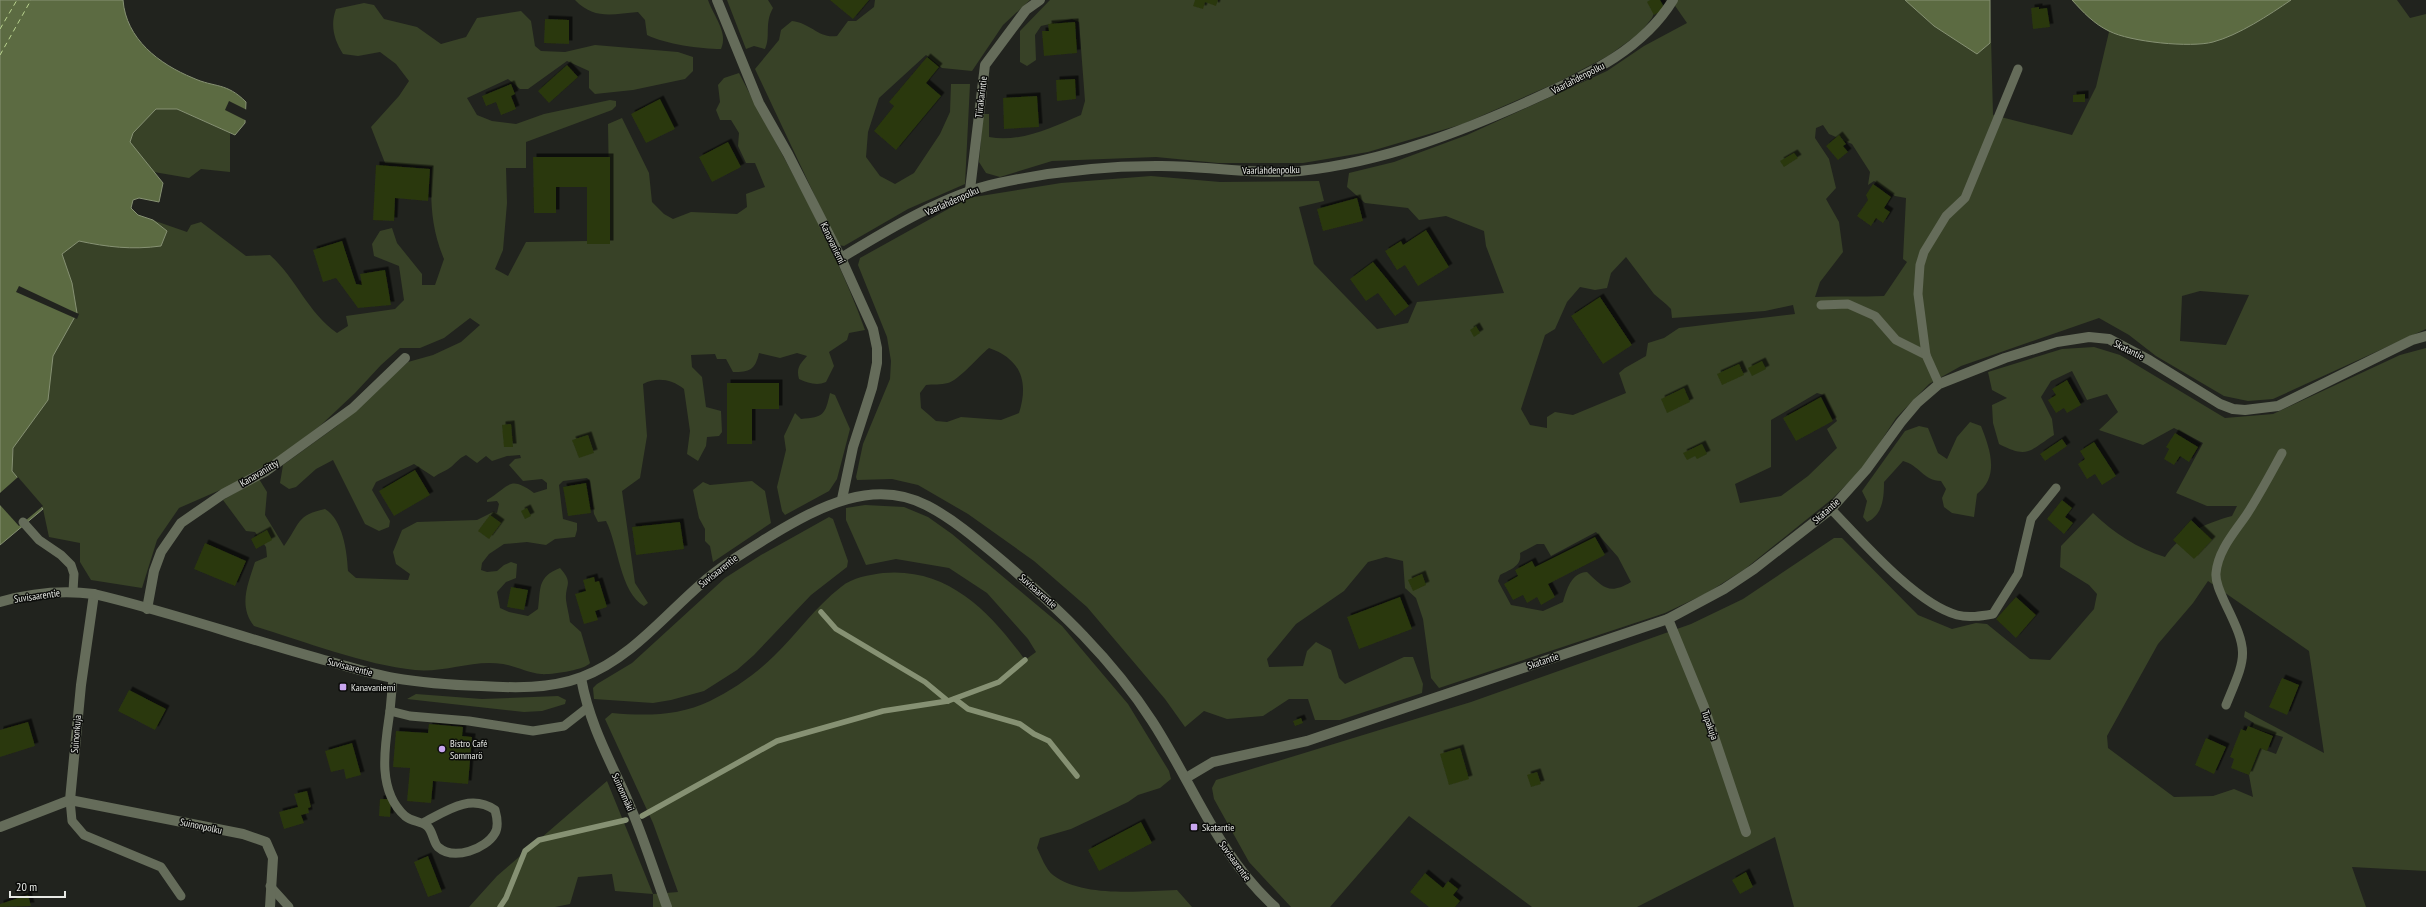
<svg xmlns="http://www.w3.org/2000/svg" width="2426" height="907" font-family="'PT Sans Narrow',sans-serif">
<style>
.green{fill:#384227;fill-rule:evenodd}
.water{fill:#5c6b42;stroke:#869173}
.pier{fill:#21231e}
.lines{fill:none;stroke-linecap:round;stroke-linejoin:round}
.stream{stroke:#869173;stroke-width:5.5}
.ferry{stroke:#b9d38f;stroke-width:1;stroke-dasharray:5 4;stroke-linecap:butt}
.building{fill:#2a370f;filter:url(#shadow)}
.service{stroke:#656c5a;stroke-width:9}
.minor{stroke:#656c5a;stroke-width:10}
.tertiary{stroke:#656c5a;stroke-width:10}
.poi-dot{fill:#c8a6ef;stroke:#0b0c0a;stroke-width:1.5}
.labels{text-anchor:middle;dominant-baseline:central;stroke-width:3;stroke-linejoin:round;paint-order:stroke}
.street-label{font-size:10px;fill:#e7e9e5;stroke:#0b0c0a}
.poi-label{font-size:10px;fill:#e7e9e5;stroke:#0b0c0a;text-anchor:start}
</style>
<defs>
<filter id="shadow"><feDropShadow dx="3.5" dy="-3.5" stdDeviation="0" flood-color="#0009"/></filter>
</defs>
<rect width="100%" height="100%" fill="#21231e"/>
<!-- green -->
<g class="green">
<path d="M575,0H708C713,15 729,33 721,49C700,49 666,44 647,35L645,20L638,12C613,14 594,20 575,0Z"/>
<path d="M727,0H768L773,8C764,24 771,36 765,49L754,46L746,49Z"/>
<path d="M875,0H1030L1003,25L972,71L942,68L926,55L879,98L868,132L866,157L880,176L895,184L914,173L940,134L950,112L951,84H970L965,184L908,209L844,246L838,245L755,69L779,40L781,30L792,21C811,23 819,39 837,36L848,21H856L874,7Z"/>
<path d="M1050,0H1660L1652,18L1640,33L1608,56L1556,83L1463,124L1368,152L1303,163H1218L1156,157L1052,161L1000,177L986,173L979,162L983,114H989V137C1021,143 1053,127 1081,115L1085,101L1079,22L1072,19L1041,26L1035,35L1036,60L1027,66L1020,62V31Z"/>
<path d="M1671,0H1990L1993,115L2072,135L2096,87L2109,32L2086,15L2072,0H2397L2410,18L2426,14V329L2273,399L2248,401L2224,396L2156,356L2129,335L2099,318L1961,366L1929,384L1896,418L1864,467L1832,499L1745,569L1707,593L1665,613L1439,688L1431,678L1423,619L1416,598L1405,588L1403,561L1386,557L1368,562L1344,591L1296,624L1267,659L1269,667L1303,666L1307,651L1316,642L1331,650L1339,678L1345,684L1404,657H1413L1423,684L1422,693L1340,720H1315L1308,699H1289L1263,716L1227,719L1204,711L1185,727L1165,699L1087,607L1034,561L968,514L918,485L892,479L857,480L856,477L863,444L890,379L891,361L887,337L858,265L860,258L968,198L1061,183L1151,176L1220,182L1319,181L1324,201L1299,207L1314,264L1377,329L1408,323L1417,302L1504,293L1486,246L1484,231L1446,216L1419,220L1408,208L1365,203L1347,187L1349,173L1394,162L1467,135L1607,71L1644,46L1687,23ZM1823,125L1829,134L1852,144L1870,172L1868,185L1874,181L1895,196L1906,198L1903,259L1907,262L1884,296C1861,297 1838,296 1815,297L1820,282L1843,252L1839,222L1826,199L1836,188L1829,159L1815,138L1816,128ZM1626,257L1654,294L1667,305L1671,309L1672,318L1765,311L1793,305L1795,314L1679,328L1664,338L1648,343L1646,356L1625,368L1619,373L1626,393L1573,415L1555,412L1547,417V428L1530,425L1521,409L1545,335L1555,329L1567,302L1580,287L1595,290L1607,288L1611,273ZM2200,291L2249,295L2226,345L2180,341L2182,296ZM989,348C1021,359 1029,382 1019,413L1001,420L961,417L947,422L936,421L921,408L920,393L926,385C933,384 941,385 948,383C959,380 978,357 989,348ZM1817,393L1824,395L1837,421L1827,429L1837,448L1808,476L1781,496L1740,503L1735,484L1771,467V420ZM1596,532L1618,557L1631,582C1609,595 1604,588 1587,572C1571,573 1567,589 1563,602L1543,611L1511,605L1498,581L1500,575C1511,569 1522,566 1520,553L1537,544H1544L1551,556Z"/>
<path d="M364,3L374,5L384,19L417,27L441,44L466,37L477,18L521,11L531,21L535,46L541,51L565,52L595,45L678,52L693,57V71L685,79L633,90L595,94L589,88V71L567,61L528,89H520L508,79L467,98L477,115L492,121L516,124L544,114L610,100L616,101V106L612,110L526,142V168H506L507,203L503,250L495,269L508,276L526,242L587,241V244H610L608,124L622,118L649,173L652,202L664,214L673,219L691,212L737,214L747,207L746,194L765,187L755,163H746L738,146L739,133L731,120H720L716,110L720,102L718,85L724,78L739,73C782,157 833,240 865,330L849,333L847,340L829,352L834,366L826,382C817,386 808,383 799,379C796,368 800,364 807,356L797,353L780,358L759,353C755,370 750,372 733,372L726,359H717L715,354L691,355L692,367L702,377L706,407L721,411L722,432L719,436L707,437L706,446L698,461L687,454L690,431L684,389C671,379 657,377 643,384L647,436L640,478L622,491L635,583L648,603L644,606C620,593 618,544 606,521L598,522L594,514L590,481L587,478L563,481L559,485L563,519L577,523V530L575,537L555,539L546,545L527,542L504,544L489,554L482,563L481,570L487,572L497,571L504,565L511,562L517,564L516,578L506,582L497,592L500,608L509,612L528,616L538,609C541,588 537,577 560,568C574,584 565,583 566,600C567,607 569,615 570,622L581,632L590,663C585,670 550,675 541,674C528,673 516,666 503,664C473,659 445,673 415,670C365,665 303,641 254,626C238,606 248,584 255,562L267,557L266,547L255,532L246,531L223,500L259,479L267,492L265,515L284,546C300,524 296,515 325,509C343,520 347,551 348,571L356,578L408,580L410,574L396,564L393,552L402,530L417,522L477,520L493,512L497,513L499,504L497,501L487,502V500C510,486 509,475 534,493L547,489V483L542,479L523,481L509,465L515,459L521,458L520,455L507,456L492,461L486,456L477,463L466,455C458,459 457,462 451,467C446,471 439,473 434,477L414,464L376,482L372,490L390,521L389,527L379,531L365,524L333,460L316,469L296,487L289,489L280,483L283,465L337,426L408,362L433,355L461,342L480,325L470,318L444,338L420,348H400L381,365L355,393L321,425L275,460L243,480L179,508L157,540L142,588L91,580L80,562V543L49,537L43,509L12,471L24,269L131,208L138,215L187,232L191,225L201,222L246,256L270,255C296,278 308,313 337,333L348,326L346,316L395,309L404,300L399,266L374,256L372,244L380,231L392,228L397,243L422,274V285H435L444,259C431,228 430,200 432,167L385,163L371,127L399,96L409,81L396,64L380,52L358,56L343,54C334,40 330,25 336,9Z"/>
<polygon points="30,67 177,109 230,133 230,172 201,169 189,178 154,172 158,177"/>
<path d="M2094,347L2120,355L2225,418L2273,414L2400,355L2426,348V871L2352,867L2366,907H1794L1775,837L1637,907H1532L1409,816L1330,907H1291L1249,862L1214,799L1212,788L1216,780L1471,702L1691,624L1743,599L1834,538H1842L1918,615L1952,629L1976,623L1987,624L2030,659L2050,660L2094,609L2097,594L2089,585L2060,567L2061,546L2093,513C2115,534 2137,548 2165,557C2180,534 2206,523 2232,516L2237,506H2207L2176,493L2203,443L2174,428L2143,445L2099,430L2118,412L2107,394L2087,400L2072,371L2051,381L2041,397L2052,419L2054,435C2029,451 2028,459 1999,444L1993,423L1992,405L2007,398L1992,390L1988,372L2062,349ZM2208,581L2309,651L2324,753L2245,711L2244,717L2254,723L2252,728L2283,737L2276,754L2260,748L2249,775L2253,797L2234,789L2213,796L2174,797L2108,748L2107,736L2158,644L2193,603Z"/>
<path d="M830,393L835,395L850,429L837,479L829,491L785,515L782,511L777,487L786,450L784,436L795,413L801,419C824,417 825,415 830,393Z"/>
<path d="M1970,422L1981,426C1990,449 2000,476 1977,494L1974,517L1952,513L1944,507L1942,498L1946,489L1941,481C1924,481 1919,465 1903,461L1884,482C1884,497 1883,515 1867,522L1863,517L1867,501L1862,491L1905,431L1919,426L1928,428L1938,453L1947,459L1957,437Z"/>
<polygon points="752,481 765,491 771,523 713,562 710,546 705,541 705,529 699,518 693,490 703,482 710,485"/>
<path d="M865,505L904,507L928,517L952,534L1062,626L1128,704L1169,771L1171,779L1160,788L1138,795L1128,802L1071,829L1040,838L1037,848C1041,856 1046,870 1053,875C1083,898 1141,891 1177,890L1192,907H653V894L615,891L612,874L578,877L570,904L555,907H469L497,876L607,781L653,894L678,892L653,823L605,719L612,713C646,716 679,716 710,701C733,690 756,674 774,656C797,634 815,607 841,587C853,577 869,575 883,573C947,567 990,611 1025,660L1036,652L1028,639L987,593L949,568L896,559L866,565L846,520V508Z"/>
<polygon points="829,517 833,519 848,561 847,567 811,595 754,655 737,670 704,691 671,700 653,703 594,699 593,688 597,684 632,663 725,578 761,555"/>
<polygon points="416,694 482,699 558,696 566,700 565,704 542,711 524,712 407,699"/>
</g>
<!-- water -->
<g class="water">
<path d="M0,0H123C126,39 159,64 193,78C215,88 226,82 246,102L245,123L235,135L177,109H156L133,133L130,142L163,183L159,202L139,198L133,200L131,208L138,215L153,220L167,231L161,246C132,250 107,247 79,241L62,254L72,283L77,313L53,356L48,400L13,448L12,471L43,509L0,545Z"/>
<polygon points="1905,0 1990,0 1990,43 1977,54 1934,26"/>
<path d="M2072,0H2291C2269,15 2239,35 2213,42C2191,48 2130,42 2109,31C2094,24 2083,12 2072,0Z"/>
</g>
<!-- pier -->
<g class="pier">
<polygon points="229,101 247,110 247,121 225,110"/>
<polygon points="19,286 70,310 79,314 77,319 16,292"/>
<polygon points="18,477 43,506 19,526 0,505 0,493"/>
</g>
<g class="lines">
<!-- stream -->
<g class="stream">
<polyline points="821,612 836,629 925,682 948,701"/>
<polyline points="955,699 968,709 1020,724 1034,734 1049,741 1077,776"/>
<polyline points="642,816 777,741 883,711 948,701 999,682 1025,660"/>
<polyline points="500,907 506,898 525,851 539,840 626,820"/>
</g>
<!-- ferry -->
<g class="ferry">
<polyline points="0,29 17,0"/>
<polyline points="0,55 31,0"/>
</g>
</g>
<!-- building -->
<g class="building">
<polygon points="830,0 869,0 853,19"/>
<polygon points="1195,0 1218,0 1216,6 1205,2 1203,9 1193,6"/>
<polygon points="1650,0 1660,0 1665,9 1654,15 1647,2"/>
<polygon points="2039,7 2039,9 2047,8 2050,27 2033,29 2031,8"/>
<polygon points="545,19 569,20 569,44 544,43"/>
<polygon points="1075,22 1077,53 1044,56 1042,31 1049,31 1048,24"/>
<polygon points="927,57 939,67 926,83 941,96 896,150 874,131 894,106 889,102"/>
<polygon points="567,65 578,77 549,103 538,91"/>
<polygon points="1075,79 1076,99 1057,101 1056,80"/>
<polygon points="511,84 515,94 511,96 516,109 501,115 496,102 486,106 482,96"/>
<polygon points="2085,94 2085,102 2073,102 2073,95"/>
<polygon points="1037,96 1039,127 1004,129 1003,98"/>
<polygon points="660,99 675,129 646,143 631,114"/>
<polygon points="1839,135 1846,144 1843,146 1848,152 1838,160 1826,146"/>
<polygon points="728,142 741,167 712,182 699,157"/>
<polygon points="1794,153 1798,158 1784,167 1780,161"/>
<polygon points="533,157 610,157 610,244 587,244 587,187 556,187 556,213 534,213"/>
<polygon points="376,165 430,169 428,201 395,198 394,221 373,220"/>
<polygon points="1873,184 1891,197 1884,208 1890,212 1883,223 1876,218 1871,226 1857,216 1868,200 1866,195"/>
<polygon points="1357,198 1363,221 1323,231 1317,209"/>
<polygon points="1426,230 1449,267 1418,286 1405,265 1397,270 1385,251 1401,241 1403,245"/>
<polygon points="342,241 356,284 362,285 360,274 385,270 391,305 358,308 336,278 323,282 313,250"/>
<polygon points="1373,262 1409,306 1395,316 1378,293 1366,301 1350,279"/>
<polygon points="1600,297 1632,345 1603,364 1571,316"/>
<polygon points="1476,326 1480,333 1474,337 1470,330"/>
<polygon points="1762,361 1766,369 1752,376 1748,368"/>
<polygon points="1739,364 1744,375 1722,385 1717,374"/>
<polygon points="2067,380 2081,405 2067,413 2064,408 2056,413 2048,400 2056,395 2052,389"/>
<polygon points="727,383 779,383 779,409 752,409 752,444 727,444"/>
<polygon points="1684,388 1690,402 1667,413 1661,399"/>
<polygon points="1821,397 1833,421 1796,441 1783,418"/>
<polygon points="511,424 513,447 504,447 502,425"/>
<polygon points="2175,433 2198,447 2189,462 2180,456 2174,465 2164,459 2169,449 2166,447"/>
<polygon points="588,435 594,453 579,458 572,440"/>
<polygon points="2062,439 2067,446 2045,461 2040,454"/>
<polygon points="2094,442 2116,476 2102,485 2095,474 2087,479 2078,464 2085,459 2080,451"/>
<polygon points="1702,444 1707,454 1697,459 1695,456 1687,460 1683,453"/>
<polygon points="415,470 430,495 394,516 379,491"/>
<polygon points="586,483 591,513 568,516 563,487"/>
<polygon points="2062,500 2072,508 2065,517 2073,523 2064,534 2047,519"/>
<polygon points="527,508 531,516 525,519 521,511"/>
<polygon points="490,515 501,523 489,539 478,531"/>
<polygon points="2191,520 2212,540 2194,559 2173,540"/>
<polygon points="680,522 684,549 636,555 632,527"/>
<polygon points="267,530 272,540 256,549 251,539"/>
<polygon points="1595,537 1605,555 1548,584 1555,597 1541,605 1537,597 1527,603 1523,595 1513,600 1504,584 1518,576 1515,570 1532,561 1535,567"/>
<polygon points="205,543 246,561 235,586 194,569"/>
<polygon points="1422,574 1426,585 1413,591 1408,580"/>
<polygon points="594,577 595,582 599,581 607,607 595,611 598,620 584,624 575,594 586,591 583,580"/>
<polygon points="511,587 528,590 524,610 507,607"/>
<polygon points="1400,597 1412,629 1359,649 1347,617"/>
<polygon points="2016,597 2036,615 2016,638 1996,619"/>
<polygon points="2282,678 2299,685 2287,715 2269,707"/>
<polygon points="129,690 166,709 155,730 118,711"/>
<polygon points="1301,718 1303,723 1295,726 1293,721"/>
<polygon points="28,722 35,746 0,757 0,730"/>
<polygon points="429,724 463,727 462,736 472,737 468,784 433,781 431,803 407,801 410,768 393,767 396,731 428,733"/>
<polygon points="2248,726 2273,736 2267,751 2260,748 2249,775 2231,768 2234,759 2230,757 2241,729 2246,731"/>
<polygon points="2206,738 2226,747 2214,774 2195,765"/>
<polygon points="352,743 361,775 346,779 344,769 331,772 325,751"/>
<polygon points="1460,748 1469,779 1449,785 1440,754"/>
<polygon points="1537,772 1541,784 1531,787 1527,775"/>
<polygon points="307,791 311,807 308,808 309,813 301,815 304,823 284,829 279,812 298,807 294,794"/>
<polygon points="380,799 391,799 390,817 379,816"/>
<polygon points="1141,822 1152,843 1099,871 1088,850"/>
<polygon points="428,856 442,892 428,897 414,862"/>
<polygon points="1746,872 1753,887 1740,894 1732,880"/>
<polygon points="1425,873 1443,888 1448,881 1458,889 1453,895 1460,901 1455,907 1429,907 1410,892"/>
<polygon points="28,895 31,906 0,907 0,904"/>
</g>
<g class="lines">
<!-- service -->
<g class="service">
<polyline points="1821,305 1848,304 1875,316 1896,340 1926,355 1939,384"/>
<polyline points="1926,355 1918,294 1920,265 1924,252 1946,216 1965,198 2018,69"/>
<path d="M1831,509C1861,540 1916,604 1957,615C1969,618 1981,616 1993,614L2018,574L2031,519L2056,488"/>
<polyline points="23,522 39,540 61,555 71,565 74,574 73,591"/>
<polyline points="393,678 390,711 410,716 469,721 533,731 564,726 587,708"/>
<path d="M2226,705C2246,656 2250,654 2226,605C2222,596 2215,583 2216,573C2218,550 2235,532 2247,514C2260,494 2271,473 2282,453"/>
<path d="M390,711C385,745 376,790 405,816C412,822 421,821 427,826C433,831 433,842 438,847C454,861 486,849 495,833C499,826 497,817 495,810C470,793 446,811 423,823"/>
<polyline points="70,800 72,821 84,835 161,867 181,896"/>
<polyline points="270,886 289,907"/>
</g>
<!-- minor -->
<g class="minor">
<polyline points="717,0 759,103 788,154 841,258 873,329 877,348 877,363 872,388 853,447 842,499"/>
<polyline points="970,190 985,65 1026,10 1040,0"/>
<path d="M841,258C887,230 946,194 999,183C1050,172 1103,166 1156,166C1204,165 1251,175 1300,171C1384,162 1464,131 1540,96C1591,73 1643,49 1673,0"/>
<polyline points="147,609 154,571 161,552 181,523 223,494 266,471 353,408 405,358"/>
<polyline points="1668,619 1704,707 1746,832"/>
<path d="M581,678C589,721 606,753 624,792C641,829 653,869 667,907"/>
<polyline points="1186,778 1213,762 1307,741 1668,619 1724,589 1754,569 1831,509 1866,470 1901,422 1917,403 1939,384 2005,358 2057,342 2089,337 2109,339 2149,360 2220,404 2233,409 2245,410 2278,406 2412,340 2426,336"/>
<polyline points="70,800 243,834 266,842 273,858 270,907"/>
<polyline points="0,827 70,800 81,685 94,594"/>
</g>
<!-- tertiary -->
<path class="tertiary" d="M0,602C31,593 62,590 94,594C171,612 247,639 324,660C347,666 371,674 394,678C423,683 452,685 481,686C514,688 550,689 582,677C630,659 663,617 701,584C722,565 748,550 772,535C819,507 874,477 928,506C955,520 980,542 1004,562C1059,609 1112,659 1152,721C1193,784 1218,856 1275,907"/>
</g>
<!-- markers -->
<g class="poi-dot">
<rect x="339" y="683" width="8" height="8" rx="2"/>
<circle cx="442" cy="749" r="4"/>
<rect x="1190" y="823" width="8" height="8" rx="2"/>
</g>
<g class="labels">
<!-- street labels -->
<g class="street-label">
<text transform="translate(1578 78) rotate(-27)">Vaarlahdenpolku</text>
<text transform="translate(981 97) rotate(-83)">Tiirakarintie</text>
<text transform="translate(1271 170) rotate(-1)">Vaarlahdenpolku</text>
<text transform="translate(952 201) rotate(-24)">Vaarlahdenpolku</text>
<text transform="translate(833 243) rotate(64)">Kanavaniemi</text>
<text transform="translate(2129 350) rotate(27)">Skatantie</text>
<text transform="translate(259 473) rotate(-31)">Kanavaniitty</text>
<text transform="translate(1826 511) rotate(-42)">Skatantie</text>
<text transform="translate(718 571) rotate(-38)">Suvisaarentie</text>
<text transform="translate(1038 591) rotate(41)">Suvisaarentie</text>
<text transform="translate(37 596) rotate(-8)">Suvisaarentie</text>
<text transform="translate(1543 661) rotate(-19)">Skatantie</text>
<text transform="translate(350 667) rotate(15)">Suvisaarentie</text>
<text transform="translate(1710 725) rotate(71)">Tupakuja</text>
<text transform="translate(76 734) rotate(-85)">Suinonkuja</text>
<text transform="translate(623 792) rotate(66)">Suinonmäki</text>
<text transform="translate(201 826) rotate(12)">Suinonpolku</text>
<text transform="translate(1235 861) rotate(54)">Suvisaarentie</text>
</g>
<!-- poi labels -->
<g class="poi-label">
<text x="351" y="687">Kanavaniemi</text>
<text x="450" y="743">Bistro Café<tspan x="450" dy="12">Sommarö</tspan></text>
<text x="1202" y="827">Skatantie</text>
</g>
</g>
<!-- scale -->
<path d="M10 891v6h55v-6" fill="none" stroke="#e7e9e5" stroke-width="2"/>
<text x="16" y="891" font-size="12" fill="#e7e9e5" stroke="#0b0c0a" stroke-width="3" paint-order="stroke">20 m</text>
</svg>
